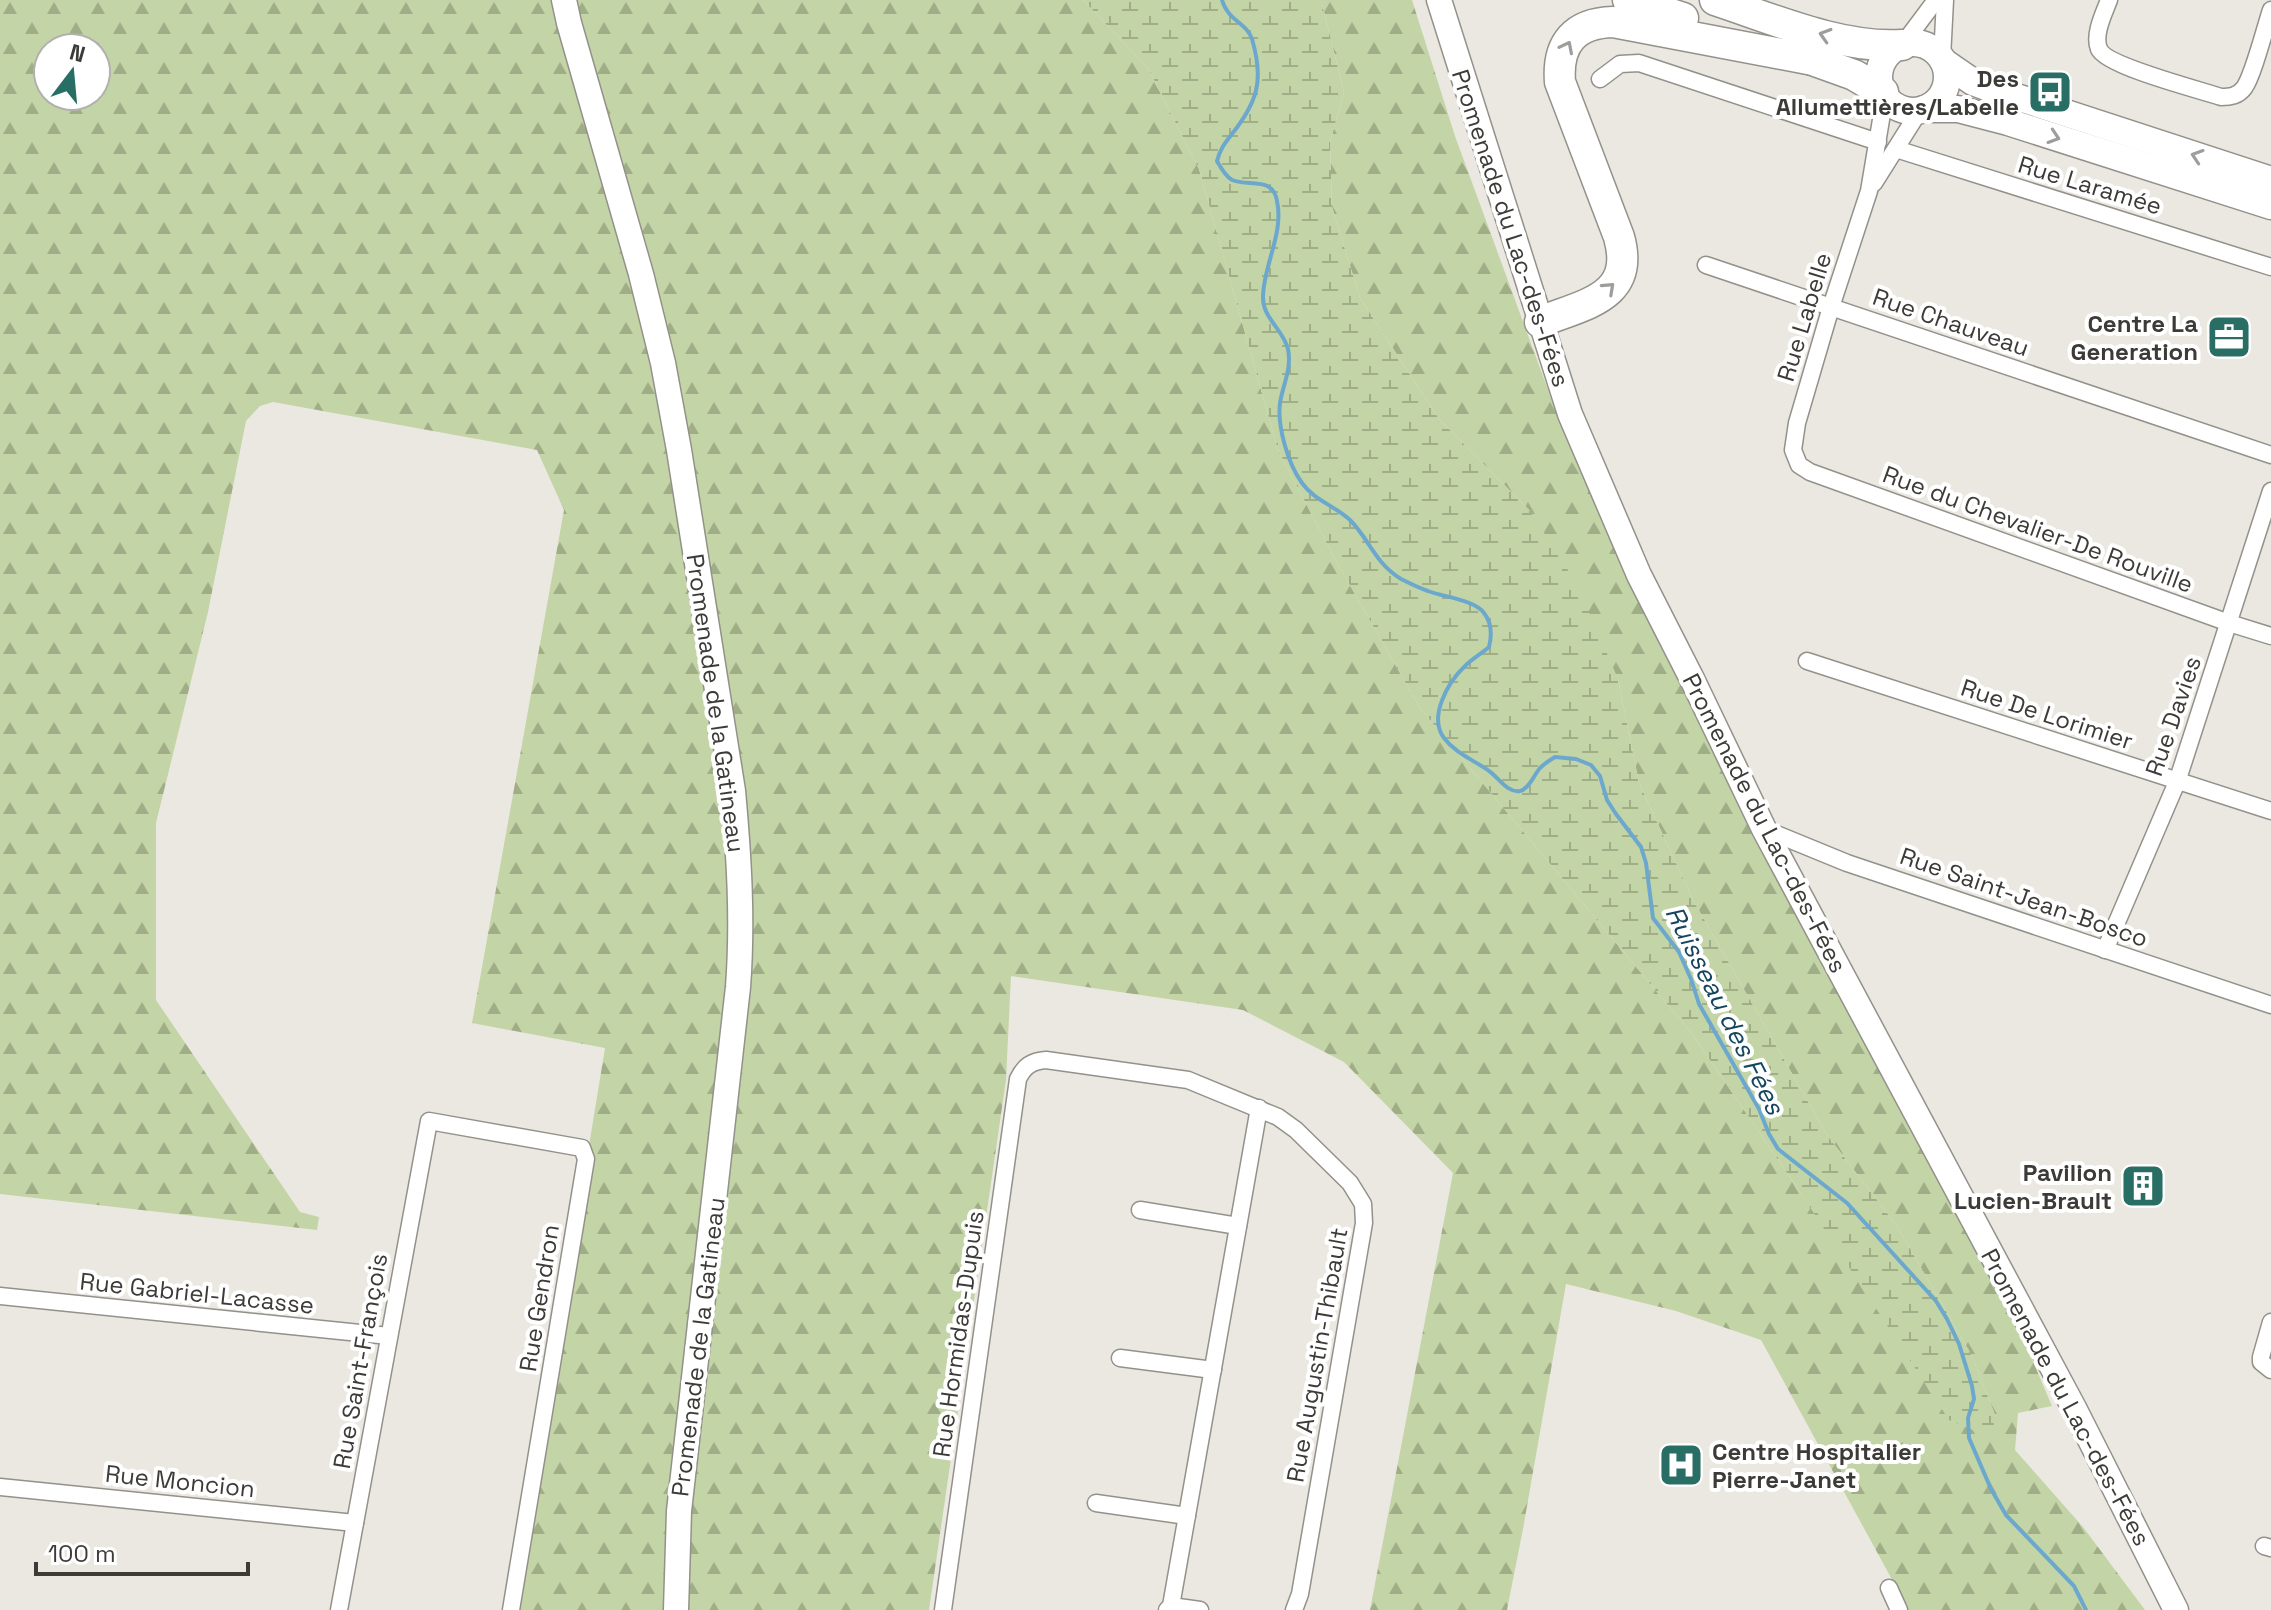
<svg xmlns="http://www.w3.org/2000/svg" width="2271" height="1610" font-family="'Space Grotesk',sans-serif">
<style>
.forest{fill:url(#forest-firs);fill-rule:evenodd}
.wetland{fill:url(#wetland-marsh)}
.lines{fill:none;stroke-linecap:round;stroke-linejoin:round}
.stream{stroke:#6ca8cd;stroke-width:4}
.street-casing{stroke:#93918a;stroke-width:19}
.secondary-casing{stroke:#93918a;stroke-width:27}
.primary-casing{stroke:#93918a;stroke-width:29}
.highway-casing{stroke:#93918a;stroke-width:33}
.street{stroke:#fff;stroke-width:16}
.secondary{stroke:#fff;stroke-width:24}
.primary{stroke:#fff;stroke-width:26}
.highway{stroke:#fff;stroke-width:30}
.oneway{stroke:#9e9d9c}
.labels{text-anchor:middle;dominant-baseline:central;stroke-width:8;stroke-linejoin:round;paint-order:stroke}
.poi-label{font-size:24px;font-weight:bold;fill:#3c3b38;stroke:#fff;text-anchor:end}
.street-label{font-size:24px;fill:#3c3b38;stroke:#fff}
.water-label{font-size:26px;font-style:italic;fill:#15455f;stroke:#fff}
</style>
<defs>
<pattern id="forest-firs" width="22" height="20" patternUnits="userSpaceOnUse" patternTransform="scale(2)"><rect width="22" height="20" fill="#c3d5a6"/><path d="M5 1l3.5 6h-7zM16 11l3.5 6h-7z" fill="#a0ae88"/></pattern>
<pattern id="wetland-marsh" width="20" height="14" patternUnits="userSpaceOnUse" patternTransform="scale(2)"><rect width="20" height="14" fill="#c3d5a6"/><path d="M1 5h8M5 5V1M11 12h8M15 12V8" fill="none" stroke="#a0ae88"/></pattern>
</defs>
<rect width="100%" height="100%" fill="#ebe8e1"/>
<!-- forest -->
<path class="forest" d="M0,0H1083L1148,68L1199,169L1278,450L1335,559L1420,708L1693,1035L1802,1195L1995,1415L1972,1356L1897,1226L1827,1135L1693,900L1639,783L1618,679L1530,511L1439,419L1360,298L1332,207L1330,142L1344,92L1321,0H1412L1455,136L1551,398L1795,913L2006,1298L2052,1406L2018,1413L2015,1450L2083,1527L2145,1610H1906L1895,1585L1761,1340L1676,1311L1566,1284L1523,1529L1507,1610H1370L1453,1173L1344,1062L1243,1010L1011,976L1006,1080L929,1610H513L605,1048L472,1023L564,510L537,450L273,402L260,406L246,421L208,612L156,823V1000L300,1212L319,1217L317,1230L0,1194ZM48,48H96V96H48Z"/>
<!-- wetland -->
<polygon class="wetland" points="1083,0 1321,0 1344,92 1330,142 1332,207 1360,298 1439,419 1530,511 1577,584 1618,679 1639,783 1693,900 1827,1135 1897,1226 1972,1356 1995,1415 1992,1438 1949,1420 1802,1195 1693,1035 1420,708 1335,559 1278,450 1199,169 1148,68"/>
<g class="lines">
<!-- stream -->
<path class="stream" d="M1222,0C1228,21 1247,23 1252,39C1264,80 1258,101 1232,134C1225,143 1220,149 1217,161C1221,168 1225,176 1232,180C1249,187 1273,176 1277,201C1284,233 1264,264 1263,296C1262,318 1283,329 1288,349C1292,369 1283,384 1280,403C1277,426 1288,464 1302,483C1314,500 1335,506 1350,520C1370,540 1374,562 1401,579C1409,583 1419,588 1428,591C1443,597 1475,600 1484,613C1492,623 1492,635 1489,647C1481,654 1472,659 1465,666C1448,682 1428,717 1444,738C1456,754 1474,760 1489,771C1498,777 1507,793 1520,791C1529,789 1534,775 1540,768C1544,764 1550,760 1555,757L1576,759L1591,765L1600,776L1607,800L1616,814L1641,847L1646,863L1653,918L1679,952L1691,979L1699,1004L1759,1109L1769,1134L1778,1149L1847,1203L1936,1301L1947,1319L1959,1344L1972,1386L1974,1399L1968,1418L1969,1438L1991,1489L2006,1515L2074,1586L2086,1610"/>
<!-- street casing -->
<g class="street-casing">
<g id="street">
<path d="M2109,0C2104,13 2093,35 2099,49C2106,66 2200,90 2221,97C2230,97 2238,96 2244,88C2253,76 2265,28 2271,10"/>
<polyline points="1903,44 1936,0"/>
<polyline points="1942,58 1945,0"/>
<polyline points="1600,79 1620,64 1639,63 1878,142"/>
<polyline points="1885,96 1869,191 1831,307 1797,423 1793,450 1799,465 1810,472 2229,623 2271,636"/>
<polyline points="1896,149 2271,267"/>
<polyline points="1874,183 1920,110"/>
<polyline points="1706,265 2271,455"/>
<polyline points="1807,661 2271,811"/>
<polyline points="1764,829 1847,863 2271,1005"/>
<polyline points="2105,950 2177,782 2271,491"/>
<polyline points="1140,1210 1238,1226"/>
<polyline points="0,1296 389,1336"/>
<polyline points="2271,1322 2261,1357 2261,1362 2271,1370"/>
<polyline points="1120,1358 1213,1370"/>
<polyline points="0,1487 355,1523"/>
<polyline points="1096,1503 1187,1516"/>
<polyline points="2264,1546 2271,1548"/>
<polyline points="1889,1588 1899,1610"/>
<polyline points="1171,1606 1200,1610"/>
<polyline points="339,1610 429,1121 582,1148 586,1159 511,1610"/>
<path d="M943,1610L1018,1079C1024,1066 1032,1061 1046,1060L1188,1080L1278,1117L1296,1130L1350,1183L1363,1204L1364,1223L1300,1594L1294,1610"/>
<polyline points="1167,1610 1171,1606 1259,1108"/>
</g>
</g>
<!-- secondary casing -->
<g class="secondary-casing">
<g id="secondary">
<path d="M564,0L569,23L641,274L663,363L679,450L733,791C739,856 743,921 738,987L679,1511L676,1610"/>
<polyline points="1439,0 1570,414 1639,575 1693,681 1764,829 2074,1408 2176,1610"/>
</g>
</g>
<!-- primary casing -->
<g class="primary-casing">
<g id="primary">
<circle cx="1913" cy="77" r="34"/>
<polyline points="1944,62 1973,82 1989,88 2271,180"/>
<polyline points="1924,109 1958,109 2008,122 2271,206"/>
</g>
</g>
<!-- highway casing -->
<g class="highway-casing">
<g id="highway">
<polyline points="1628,0 1683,18"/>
<path d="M1715,0C1773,19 1841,49 1902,45"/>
<polyline points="1790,52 1854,75 1883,92"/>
<path d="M1540,322C1584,304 1636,298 1619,237L1560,82C1557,43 1575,23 1613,22L1808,59"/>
</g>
</g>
<!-- street -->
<use href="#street" class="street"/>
<!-- secondary -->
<use href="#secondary" class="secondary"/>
<!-- primary -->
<use href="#primary" class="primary"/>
<!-- highway -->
<use href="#highway" class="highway"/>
</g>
<!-- one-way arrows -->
<defs><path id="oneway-chevron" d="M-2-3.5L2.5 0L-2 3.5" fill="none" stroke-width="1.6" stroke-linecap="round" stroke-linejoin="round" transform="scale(2)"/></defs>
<g class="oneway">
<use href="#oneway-chevron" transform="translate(1825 35) rotate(-163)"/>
<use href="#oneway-chevron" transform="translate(1567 47) rotate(-63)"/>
<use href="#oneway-chevron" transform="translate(2054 137) rotate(18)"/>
<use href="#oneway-chevron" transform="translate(2197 156) rotate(-162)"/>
<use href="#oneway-chevron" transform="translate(1609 288) rotate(-43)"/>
</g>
<!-- icons -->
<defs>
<g id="bus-square" transform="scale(2.3)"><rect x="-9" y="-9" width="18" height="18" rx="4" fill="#286e64" stroke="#fff"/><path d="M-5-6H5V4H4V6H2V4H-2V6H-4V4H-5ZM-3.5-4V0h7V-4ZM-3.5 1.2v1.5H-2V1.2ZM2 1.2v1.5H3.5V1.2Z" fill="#fff"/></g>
<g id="office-square" transform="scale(2.3)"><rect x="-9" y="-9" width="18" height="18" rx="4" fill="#286e64" stroke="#fff"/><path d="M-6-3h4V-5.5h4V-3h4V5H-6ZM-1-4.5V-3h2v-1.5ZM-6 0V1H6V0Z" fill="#fff"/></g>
<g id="building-square" transform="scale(2.3)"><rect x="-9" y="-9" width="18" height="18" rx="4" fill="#286e64" stroke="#fff"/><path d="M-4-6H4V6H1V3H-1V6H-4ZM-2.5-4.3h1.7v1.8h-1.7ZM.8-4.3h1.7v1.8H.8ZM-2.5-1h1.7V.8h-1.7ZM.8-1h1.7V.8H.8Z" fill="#fff"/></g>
<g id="hospital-square" transform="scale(2.3)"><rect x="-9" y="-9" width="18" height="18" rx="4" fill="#286e64" stroke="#fff"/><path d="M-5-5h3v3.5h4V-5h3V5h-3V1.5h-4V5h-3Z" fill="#fff"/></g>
</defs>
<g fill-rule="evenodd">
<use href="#bus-square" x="2050" y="92"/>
<use href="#office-square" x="2229" y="337"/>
<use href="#building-square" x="2143" y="1186"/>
<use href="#hospital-square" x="1681" y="1465"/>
</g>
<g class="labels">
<!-- poi labels -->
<g class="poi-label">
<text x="2019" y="78">Des<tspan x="2019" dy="28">Allumettières/Labelle</tspan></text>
<text x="2198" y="323">Centre La<tspan x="2198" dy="28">Generation</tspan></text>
<text x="2112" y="1172">Pavilion<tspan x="2112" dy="28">Lucien-Brault</tspan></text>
<text x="1712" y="1451" text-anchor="start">Centre Hospitalier<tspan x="1712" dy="28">Pierre-Janet</tspan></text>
</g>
<!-- street labels -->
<g class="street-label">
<text transform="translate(2090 185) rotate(17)">Rue Laramée</text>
<text transform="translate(1511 228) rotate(72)">Promenade du Lac-des-Fées</text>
<text transform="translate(1804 317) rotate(-73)">Rue Labelle</text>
<text transform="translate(1951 322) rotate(19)">Rue Chauveau</text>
<text transform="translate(2038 529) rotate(20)">Rue du Chevalier-De Rouville</text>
<text transform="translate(716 703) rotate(82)">Promenade de la Gatineau</text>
<text transform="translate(2047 714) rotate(18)">Rue De Lorimier</text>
<text transform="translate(2173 716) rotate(-71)">Rue Davies</text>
<text transform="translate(1765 823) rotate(63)">Promenade du Lac-des-Fées</text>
<text transform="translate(2024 897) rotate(19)">Rue Saint-Jean-Bosco</text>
<text transform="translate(197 1293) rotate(6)">Rue Gabriel-Lacasse</text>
<text transform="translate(539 1298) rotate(-81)">Rue Gendron</text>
<text transform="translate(958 1334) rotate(-82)">Rue Hormidas-Dupuis</text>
<text transform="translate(698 1347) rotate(-83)">Promenade de la Gatineau</text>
<text transform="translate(1317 1355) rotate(-80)">Rue Augustin-Thibault</text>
<text transform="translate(360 1361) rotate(-80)">Rue Saint-François</text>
<text transform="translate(2066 1397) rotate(62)">Promenade du Lac-des-Fées</text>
<text transform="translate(180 1481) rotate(6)">Rue Moncion</text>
</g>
<!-- water labels -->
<g class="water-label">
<text transform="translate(1725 1010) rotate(63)">Ruisseau des Fées</text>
</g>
</g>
<!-- north arrow -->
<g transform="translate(72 72) rotate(16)"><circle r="38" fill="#ffffff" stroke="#b1b1af" stroke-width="2"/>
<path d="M0-6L14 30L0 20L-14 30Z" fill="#286e64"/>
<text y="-12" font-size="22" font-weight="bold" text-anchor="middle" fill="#3c3b38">N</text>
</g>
<!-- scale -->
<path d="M36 1562v12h212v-12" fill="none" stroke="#3c3b38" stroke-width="4"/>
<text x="48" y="1562" font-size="24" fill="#3c3b38" stroke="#ffffff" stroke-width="6" paint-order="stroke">100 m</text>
</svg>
